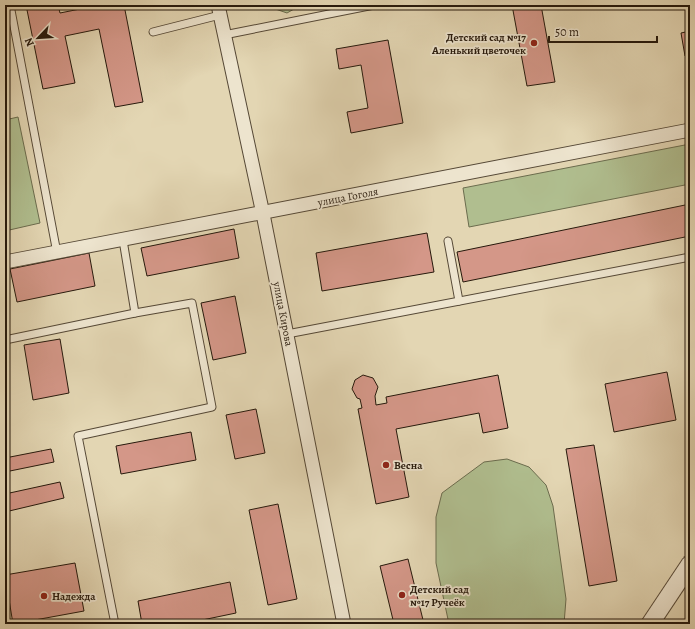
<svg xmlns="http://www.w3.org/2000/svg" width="695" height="629" font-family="Alegreya,serif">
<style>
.green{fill:#b0be8f;stroke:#6b6c4e}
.building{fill:#d49788;stroke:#26190c}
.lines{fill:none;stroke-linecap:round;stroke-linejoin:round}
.service-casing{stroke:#554836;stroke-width:9}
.minor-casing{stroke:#554836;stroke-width:15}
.tertiary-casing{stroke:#554836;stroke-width:19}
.service{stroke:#ede4ce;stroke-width:7}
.minor{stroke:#ede4ce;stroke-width:13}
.tertiary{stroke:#ede4ce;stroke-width:17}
.poi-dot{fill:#8f2418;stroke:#ede4ce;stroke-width:1.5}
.labels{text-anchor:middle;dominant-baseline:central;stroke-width:3.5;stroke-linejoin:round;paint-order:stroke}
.poi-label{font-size:11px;font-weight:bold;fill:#26190c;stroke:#ede4ce;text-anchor:start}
.street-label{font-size:11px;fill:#26190c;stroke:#ede4ce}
</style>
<rect width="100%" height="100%" fill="#e3d6b3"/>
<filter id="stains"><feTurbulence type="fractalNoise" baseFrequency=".005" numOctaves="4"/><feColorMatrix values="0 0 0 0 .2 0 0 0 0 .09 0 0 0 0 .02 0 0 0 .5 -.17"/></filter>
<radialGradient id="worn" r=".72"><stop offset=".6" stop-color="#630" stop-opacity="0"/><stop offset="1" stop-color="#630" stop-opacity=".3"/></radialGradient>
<!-- green -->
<g class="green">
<polygon points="264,5 301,5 287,13"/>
<polygon points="18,117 40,223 5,231 5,120"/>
<polygon points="690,144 690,184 469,227 463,188"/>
<polygon points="507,459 529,467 546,485 553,506 566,599 564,624 449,624 436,563 436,517 442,493 484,462"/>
</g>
<!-- building -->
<g class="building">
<polygon points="26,5 58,5 60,13 95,6 94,5 124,5 143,102 115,107 99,29 65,36 75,83 43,89"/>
<polygon points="512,5 541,5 555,82 527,86"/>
<polygon points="690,31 690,55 685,56 681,33"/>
<polygon points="388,40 403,123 351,133 347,112 368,108 361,65 339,69 336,49"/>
<polygon points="690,204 690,236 463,282 457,252"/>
<polygon points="234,229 239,258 147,276 141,248"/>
<polygon points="427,233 434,272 322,291 316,253"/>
<polygon points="89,253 95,286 17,302 10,269"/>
<polygon points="235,296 246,353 213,360 201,303"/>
<polygon points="60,339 69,393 33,400 24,345"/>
<polygon points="667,372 676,420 614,432 605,384"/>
<polygon points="363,375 373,378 378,387 375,396 376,405 387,403 386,397 498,375 508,428 483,433 479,413 396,429 409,497 376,504 358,409 362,408 360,399 357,398 352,389 355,380"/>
<polygon points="256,409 265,453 235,459 226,415"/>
<polygon points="191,432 196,460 121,474 116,446"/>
<polygon points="594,445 617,581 589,586 566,449"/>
<polygon points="51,449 54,462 5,472 5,458"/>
<polygon points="60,482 64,498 5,512 5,494"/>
<polygon points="278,504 297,599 268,605 249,510"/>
<polygon points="408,559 424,624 394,624 380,566"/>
<polygon points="75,563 84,611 13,624 5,575"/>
<polygon points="230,582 236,613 183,624 142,624 138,601"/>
</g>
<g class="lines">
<!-- service casing -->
<g class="service-casing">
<g id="service">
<polyline points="10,5 57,253"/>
<polyline points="153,32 220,15"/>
<polyline points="224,35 374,5"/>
<polyline points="448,241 459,301"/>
<polyline points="287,334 690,257"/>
<polyline points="5,340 135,313"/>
<polyline points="115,624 78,436 212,407 192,303 135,313 123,240"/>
</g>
</g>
<!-- minor casing -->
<g class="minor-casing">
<g id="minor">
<polyline points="218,5 263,214 344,624"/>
<polyline points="5,262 690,130"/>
</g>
</g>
<!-- tertiary casing -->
<g class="tertiary-casing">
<polyline id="tertiary" points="650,624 690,564"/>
</g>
<!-- service -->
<use href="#service" class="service"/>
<!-- minor -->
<use href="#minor" class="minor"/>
<!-- tertiary -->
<use href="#tertiary" class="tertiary"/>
</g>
<!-- markers -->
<g class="poi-dot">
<circle cx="534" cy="43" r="4"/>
<circle cx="386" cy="465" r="4"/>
<circle cx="402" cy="595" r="4"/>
<circle cx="44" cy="596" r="4"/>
</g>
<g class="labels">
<!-- poi labels -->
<g class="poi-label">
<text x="526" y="37" text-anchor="end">Детский сад №17<tspan x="526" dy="13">Аленький цветочек</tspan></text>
<text x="394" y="465">Весна</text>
<text x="410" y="589">Детский сад<tspan x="410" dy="13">№17 Ручеёк</tspan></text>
<text x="52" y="596">Надежда</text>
</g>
<!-- street labels -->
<g class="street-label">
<text transform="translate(348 197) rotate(-11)">улица Гоголя</text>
<text transform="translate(283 314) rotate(79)">улица Кирова</text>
</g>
</g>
<!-- margin -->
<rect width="695" height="629" fill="none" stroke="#e3d6b3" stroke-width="20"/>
<rect x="6" y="6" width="683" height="617" fill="none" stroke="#26190c" stroke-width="2"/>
<rect x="10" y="10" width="675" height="609" fill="none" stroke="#26190c"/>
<!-- north arrow -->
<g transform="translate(38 38) rotate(245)" stroke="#ede4ce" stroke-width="3" paint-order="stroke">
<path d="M0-3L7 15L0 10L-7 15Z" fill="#26190c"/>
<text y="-6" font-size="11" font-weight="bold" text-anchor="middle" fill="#26190c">N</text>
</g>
<!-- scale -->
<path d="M549 36v6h108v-6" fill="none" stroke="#26190c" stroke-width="2"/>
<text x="555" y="36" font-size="12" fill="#26190c" stroke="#ede4ce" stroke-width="3" paint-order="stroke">50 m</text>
<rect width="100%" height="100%" filter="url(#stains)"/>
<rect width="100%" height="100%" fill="url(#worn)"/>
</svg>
